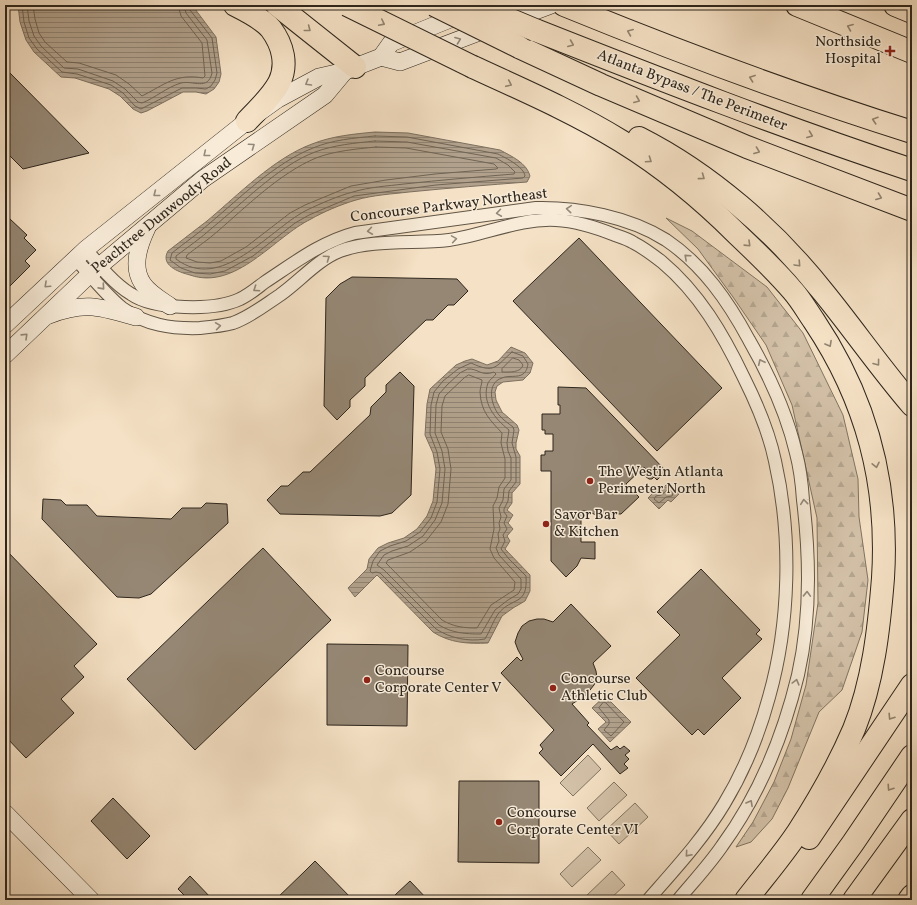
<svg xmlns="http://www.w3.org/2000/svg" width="917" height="905" font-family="Vollkorn,serif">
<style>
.forest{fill:url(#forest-firs);stroke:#807462}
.pitch{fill:#d3c1a8;stroke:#807462}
.water{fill:url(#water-rules);stroke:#7d705f}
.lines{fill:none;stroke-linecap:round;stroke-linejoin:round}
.shore{stroke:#706454;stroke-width:1}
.building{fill:#958774;stroke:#2e261c}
.street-casing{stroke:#605546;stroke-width:14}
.secondary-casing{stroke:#2e261c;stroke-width:18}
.highway-casing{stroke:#2e261c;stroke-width:24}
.street{stroke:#f8ecd9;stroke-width:12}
.secondary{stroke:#f8ecd9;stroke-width:17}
.highway{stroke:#f5e1c5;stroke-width:22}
.highway-bridge-casing{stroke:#2e261c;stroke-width:24;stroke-linecap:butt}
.highway-bridge{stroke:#f5e1c5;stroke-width:22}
.oneway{stroke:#928470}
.oneway2{stroke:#93897a}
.poi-dot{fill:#8f2418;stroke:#f8ecd9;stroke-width:1.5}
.labels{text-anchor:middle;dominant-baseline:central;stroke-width:3;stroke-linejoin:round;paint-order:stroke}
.poi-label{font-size:15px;fill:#2e261c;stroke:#f8ecd9;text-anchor:start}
.street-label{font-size:15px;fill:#2e261c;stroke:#f8ecd9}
</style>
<defs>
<pattern id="forest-firs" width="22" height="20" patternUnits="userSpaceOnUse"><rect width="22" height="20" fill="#d3c1a8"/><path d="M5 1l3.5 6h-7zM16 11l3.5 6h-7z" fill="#b5a690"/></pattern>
<pattern id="water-rules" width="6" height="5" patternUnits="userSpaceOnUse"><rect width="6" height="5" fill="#b1a18c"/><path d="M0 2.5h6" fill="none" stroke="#908372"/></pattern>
</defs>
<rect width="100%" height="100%" fill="#f5e1c5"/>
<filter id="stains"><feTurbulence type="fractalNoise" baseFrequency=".005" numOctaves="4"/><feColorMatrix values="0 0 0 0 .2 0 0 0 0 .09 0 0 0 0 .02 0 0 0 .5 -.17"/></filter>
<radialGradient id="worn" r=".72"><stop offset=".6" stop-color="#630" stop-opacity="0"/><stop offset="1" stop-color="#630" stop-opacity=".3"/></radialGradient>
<!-- forest -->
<polygon class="forest" points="666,218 692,231 767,287 803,333 843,415 858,479 859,517 868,580 862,632 842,690 819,712 788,788 772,819 751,842 736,847 753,822 774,782 791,739 806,685 818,603 817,518 792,405 766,345 733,297 698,249"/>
<!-- pitch -->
<g class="pitch">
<polygon points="588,755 601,769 573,796 560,783"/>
<polygon points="614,782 627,795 599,821 587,808"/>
<polygon points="635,803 648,817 619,844 606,830"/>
<polygon points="588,847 601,860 572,887 560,874"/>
<polygon points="612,871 625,885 609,900 585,900 584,898"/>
</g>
<!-- water -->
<g class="water">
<polygon points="18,5 192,5 216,37 221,74 219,82 214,89 206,94 196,92 183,92 147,111 141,113 133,109 120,96 109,89 75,78 61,77 34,52 26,40 20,22"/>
<path d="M375,132L408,133L500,150C511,156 527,163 530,176L527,182C488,185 449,188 409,192C392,194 373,195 356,200C342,204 323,212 311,219C274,237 236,291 190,275C178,272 160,265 168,251C181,241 194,231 207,221C238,195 274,158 312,144C332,136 354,134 375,132Z"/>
<path d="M511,347L525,353L533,363L530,373L523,380L503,382L497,386L495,392L496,400L502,412L517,425L519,430L516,443V449L520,456V484L512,493V503L507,510L513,515L508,523L513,529L507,536L510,541L505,549L530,575V591L525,601L513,608L502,616L488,643C468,644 450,643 433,632L377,575L355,597L348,588L367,569L369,559L378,548L388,543L404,538L417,529L427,516L433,501L436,469L433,453L425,435L427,404L430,389L456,365L465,361L472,359L487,365L498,361Z"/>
<polygon points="668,483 679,494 671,502 668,500 659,509 648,498 656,490 659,492"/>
<polygon points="605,696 631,722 610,742 598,729 606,722 592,708"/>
</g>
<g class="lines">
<!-- shore -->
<g class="shore">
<polyline points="22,5 24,22 29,38 37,49 62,72 77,74 111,85 123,93 135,106 141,109 182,88 196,88 206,89 211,86 215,80 217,73 212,38 190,10 189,5"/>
<path d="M27,5L29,21L34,36L41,46L64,68L78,69L113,81L125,89L138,102L142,103C155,98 167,87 181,83C193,80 208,91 212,73L207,40L186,13L184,5"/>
<path d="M33,5L35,19L39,33L45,42L67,62L79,63L116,75L129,84L142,96C164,85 176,73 203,78L205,76L202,43L181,16L178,5"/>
<path d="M375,136L407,137L498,154C506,158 524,167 525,176L523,178L436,185L354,196L309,215L295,223L253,256L225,271L210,274L195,273L181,268L170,260L172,253C184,243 198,234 210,223C241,197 275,163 313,148C332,140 354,138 375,136Z"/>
<path d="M375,141L407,142L496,158L508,165L515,172L514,174C477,177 441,180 404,184C388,186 369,187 353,192C340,195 317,205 305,211C268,231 221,293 176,259V256C188,247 201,238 212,228C243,203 278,166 315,152C334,145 355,143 375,141Z"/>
<path d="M376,147L406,148L494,164L498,168L496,169L435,174L386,180L351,186L305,205L290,213L246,247L221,261L210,263L197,262L186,258L187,255C197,247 208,240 218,231C247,206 280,173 316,158C334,151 356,149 376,147Z"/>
<path d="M512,352L523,356L528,364C527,368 527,371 523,374C518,378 508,375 502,378C486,383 491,405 499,415C503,420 508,423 513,427L514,430L512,443L516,457V482L509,491L508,501L504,509V512L507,516L504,523L507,529L503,535L505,541L501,549L509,559L526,576C528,607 512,596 498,614C493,621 490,631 485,639C468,642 450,638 436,629L380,573L376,572L372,573L370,571L373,561L380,551L390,546L406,541L420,532L431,518L437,502L440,469L437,452L430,434L431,405L434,392L443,381L458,369L471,363C495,374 495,367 512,352Z"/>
<path d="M513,358L519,360L523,365C521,373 509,372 502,372V369Z"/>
<path d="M468,369C478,368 481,377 494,372L496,374C494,377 490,379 488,383C481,402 495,419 509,430L507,443L508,451L511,458V480L504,489L503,500L499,508L501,517L499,523L500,529L498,534L499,541L496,548L499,555L521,579V589L518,594L508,600L495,610L481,634C465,634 452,633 439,625L384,570L377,565L384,555L392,551L408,546L423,536L435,520L442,503L445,469L442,451L435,433L436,405L439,394L447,385L460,373Z"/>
<path d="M469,375L482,380C482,384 480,388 480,392C481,412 490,420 502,433L501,443L505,459V478L499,487L497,498L493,506L494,529L490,549L494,558L515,582L514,590L491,605L477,628C464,628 454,627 442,620L386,563L388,560L410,552L426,541L441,522L448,504L451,469L448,449L441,432L442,406L445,396L464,378Z"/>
<polygon points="668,490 673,493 672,496 666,497 659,503 654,499 656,496 661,495"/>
<polygon points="604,702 606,703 624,722 611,736 604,730 609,724 609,720 599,708"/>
</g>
</g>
<!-- building -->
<g class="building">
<polygon points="10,73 89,153 23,169 5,151 5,74"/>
<polygon points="10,219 27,235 24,238 36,250 25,261 30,266 5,291 5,250 6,249 5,247 5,223"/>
<polygon points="579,238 722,388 657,451 513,301"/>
<polygon points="352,277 457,279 468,291 454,305 448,305 433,320 426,320 365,378 365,386 350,400 350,407 337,420 324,406 326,298 340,284"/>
<polygon points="400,372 414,386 411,495 392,513 380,516 280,514 267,500 281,486 288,486 303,472 310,472 370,415 371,407 386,392 386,385"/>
<polygon points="558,387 586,388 666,471 657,480 654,477 652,479 649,479 645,476 646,469 644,467 626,484 639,497 621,514 605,514 601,518 592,513 588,513 588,511 581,511 581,542 595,542 595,559 581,558 577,566 566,577 551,561 551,471 541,471 541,455 545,455 545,451 553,451 553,434 545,434 545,430 542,430 542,414 560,414 560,405 558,405"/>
<polygon points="43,499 61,500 66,505 87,505 97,516 171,519 182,508 201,508 206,503 227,504 228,523 151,594 139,598 117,597 42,519"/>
<polygon points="263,548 331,620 195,750 127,679"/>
<polygon points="5,549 97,644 74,666 84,677 61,699 74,713 26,758 5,736"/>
<polygon points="701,569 760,630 756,634 762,639 722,678 741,698 704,735 698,729 692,735 636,678 680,635 657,612"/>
<polygon points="571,604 611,646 593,663 596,671 597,678 594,685 586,695 572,704 589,723 587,725 611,750 617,746 620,749 624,746 630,751 625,755 629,759 624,764 628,768 620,774 593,744 561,776 539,753 543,749 540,745 554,730 501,673 517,657 521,661 523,659 518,650 515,642 518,633 522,626 529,621 537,619 544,619 553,622"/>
<polygon points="327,644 408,645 407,726 327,725"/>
<polygon points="459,781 539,781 539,863 458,862"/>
<polygon points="113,798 150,836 127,859 91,821"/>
<polygon points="315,861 353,900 275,900 305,871"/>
<polygon points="190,876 213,900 189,900 178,889"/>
<polygon points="410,881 428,900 391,900 395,895"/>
</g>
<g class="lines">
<!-- street casing -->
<g class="street-casing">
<g id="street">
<path d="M86,249C99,265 113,283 131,294C154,310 215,311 240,299C249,295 257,288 265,282C294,263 321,242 355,233L536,208C578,207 630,217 666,240C703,265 728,301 749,340C769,375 787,414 796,453C800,468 802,485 803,500C810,558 811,618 798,675C783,737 760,794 722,846C709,865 693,882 678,900"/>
<path d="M75,258C90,275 105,294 122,308C146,325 171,329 200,328C211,327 222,326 233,323C250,317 265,305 280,295C300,281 317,260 340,251C372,239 415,244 449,240C485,235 519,218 556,220C577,221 595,227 615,235C621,237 628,239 634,243C644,248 653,255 662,262C699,293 723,334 744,378C757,404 769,432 775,461C792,536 790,623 769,697C759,734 744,771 724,804C703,839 675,869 648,900"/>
</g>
</g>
<!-- secondary casing -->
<g class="secondary-casing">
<g id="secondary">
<polyline points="381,57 400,62 551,5"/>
<path d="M147,228C139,245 131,267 143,284C149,293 161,300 170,306"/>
<path d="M49,315C86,301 100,307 136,317"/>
<polyline points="5,325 86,249 247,121 278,99 319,77 345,71 381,57 391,43 465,13"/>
<polyline points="5,355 90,274 203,179 325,95 345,71"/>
<polyline points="5,813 91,900"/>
</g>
</g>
<!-- highway casing -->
<g class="highway-casing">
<g id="highway">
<path d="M235,5C245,10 264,20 271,29C283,45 288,65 279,83C271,98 258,109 247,121"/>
<polyline points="277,5 355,67"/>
<path d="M564,5C679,52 794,95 912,132"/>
<polyline points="797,5 912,52"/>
<polyline points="895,5 912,12"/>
<path d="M535,30C659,79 785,128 912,170"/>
<polyline points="519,47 601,85 747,147 912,210"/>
<path d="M473,67C523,90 574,112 621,141C663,167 702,199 737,234C756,252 776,271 793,291C801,300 807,311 814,321C867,400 889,484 883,578C879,629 873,682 854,729C839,764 818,801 798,832C782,856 763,878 746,900"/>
<path d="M639,138C710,174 775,231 824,293C854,330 881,369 912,405"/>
<polyline points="809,838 912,685"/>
<polyline points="812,900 853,843 912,756"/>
<polyline points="854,900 912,820"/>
<polyline points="909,900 912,896"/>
</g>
</g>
<!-- street -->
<use href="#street" class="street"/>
<!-- secondary -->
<use href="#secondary" class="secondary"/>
<!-- highway -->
<use href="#highway" class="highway"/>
<!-- highway-bridge casing -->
<g class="highway-bridge-casing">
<g id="highway-bridge">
<polyline points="347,5 473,67"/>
<polyline points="434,5 519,47"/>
<polyline points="475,5 535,30"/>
</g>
</g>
<!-- highway-bridge -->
<use href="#highway-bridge" class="highway-bridge"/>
</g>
<!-- one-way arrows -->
<defs><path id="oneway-chevron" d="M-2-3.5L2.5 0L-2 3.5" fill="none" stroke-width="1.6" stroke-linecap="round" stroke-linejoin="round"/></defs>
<g class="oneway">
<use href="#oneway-chevron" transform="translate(382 23) rotate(26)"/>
<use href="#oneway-chevron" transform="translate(850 27) rotate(-158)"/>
<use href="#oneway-chevron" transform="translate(308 29) rotate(38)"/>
<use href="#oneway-chevron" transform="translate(630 32) rotate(-158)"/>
<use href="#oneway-chevron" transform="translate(571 44) rotate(22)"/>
<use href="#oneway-chevron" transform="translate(752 78) rotate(-160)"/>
<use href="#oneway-chevron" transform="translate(509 84) rotate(25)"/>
<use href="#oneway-chevron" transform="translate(637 100) rotate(23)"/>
<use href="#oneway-chevron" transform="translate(875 120) rotate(-162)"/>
<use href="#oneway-chevron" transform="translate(810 135) rotate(21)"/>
<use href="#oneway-chevron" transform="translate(757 151) rotate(21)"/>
<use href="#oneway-chevron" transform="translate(649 160) rotate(34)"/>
<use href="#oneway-chevron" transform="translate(702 177) rotate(36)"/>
<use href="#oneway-chevron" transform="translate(879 197) rotate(21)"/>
<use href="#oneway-chevron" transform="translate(748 244) rotate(44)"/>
<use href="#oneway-chevron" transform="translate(798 264) rotate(47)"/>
<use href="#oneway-chevron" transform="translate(829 344) rotate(61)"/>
<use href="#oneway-chevron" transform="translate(877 363) rotate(53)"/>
<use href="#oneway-chevron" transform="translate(876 465) rotate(78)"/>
<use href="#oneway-chevron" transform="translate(891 717) rotate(123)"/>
<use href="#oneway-chevron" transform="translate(890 788) rotate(124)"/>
</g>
<g class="oneway2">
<use href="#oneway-chevron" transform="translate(458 40) rotate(-21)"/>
<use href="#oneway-chevron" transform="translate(308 83) rotate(150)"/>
<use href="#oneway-chevron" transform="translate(252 146) rotate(-35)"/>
<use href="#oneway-chevron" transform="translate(206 154) rotate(141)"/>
<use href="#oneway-chevron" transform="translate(156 194) rotate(142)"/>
<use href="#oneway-chevron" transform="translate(569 209) rotate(-175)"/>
<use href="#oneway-chevron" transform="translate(499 213) rotate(172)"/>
<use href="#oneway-chevron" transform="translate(370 231) rotate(172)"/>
<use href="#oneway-chevron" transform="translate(454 239) rotate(-9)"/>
<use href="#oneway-chevron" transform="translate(687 257) rotate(-138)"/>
<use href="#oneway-chevron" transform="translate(327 258) rotate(-35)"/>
<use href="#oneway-chevron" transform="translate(47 285) rotate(137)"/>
<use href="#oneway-chevron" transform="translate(102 287) rotate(48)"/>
<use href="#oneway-chevron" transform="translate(256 289) rotate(146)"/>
<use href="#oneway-chevron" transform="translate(218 326) rotate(-8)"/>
<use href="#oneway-chevron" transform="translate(25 336) rotate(-44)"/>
<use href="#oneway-chevron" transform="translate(761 362) rotate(-115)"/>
<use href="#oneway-chevron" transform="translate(804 502) rotate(-96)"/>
<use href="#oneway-chevron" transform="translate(807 594) rotate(-88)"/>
<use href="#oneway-chevron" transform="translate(796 682) rotate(-75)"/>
<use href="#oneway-chevron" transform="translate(750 803) rotate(-61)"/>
<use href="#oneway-chevron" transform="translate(688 854) rotate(131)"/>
</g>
<!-- markers -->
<g class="poi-dot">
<path d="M888 45h4v4h4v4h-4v4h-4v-4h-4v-4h4z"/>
<circle cx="590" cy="481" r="4"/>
<circle cx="546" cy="524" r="4"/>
<circle cx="367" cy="680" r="4"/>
<circle cx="553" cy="688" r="4"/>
<circle cx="499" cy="822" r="4"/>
</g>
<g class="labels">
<!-- poi labels -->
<g class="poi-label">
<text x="881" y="42" text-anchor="end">Northside<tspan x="881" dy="17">Hospital</tspan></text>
<text x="598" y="472">The Westin Atlanta<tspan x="598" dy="17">Perimeter North</tspan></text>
<text x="554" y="515">Savor Bar<tspan x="554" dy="17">&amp; Kitchen</tspan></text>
<text x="375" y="671">Concourse<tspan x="375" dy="17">Corporate Center V</tspan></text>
<text x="561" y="679">Concourse<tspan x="561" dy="17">Athletic Club</tspan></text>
<text x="507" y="813">Concourse<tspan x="507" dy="17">Corporate Center VI</tspan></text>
</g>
<!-- street labels -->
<g class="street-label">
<text transform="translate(692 91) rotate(21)">Atlanta Bypass / The Perimeter</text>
<text transform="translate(449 206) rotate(-7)">Concourse Parkway Northeast</text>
<text transform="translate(162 216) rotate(-39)">Peachtree Dunwoody Road</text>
</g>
</g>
<!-- margin -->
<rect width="917" height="905" fill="none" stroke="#f5e1c5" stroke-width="20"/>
<rect x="6" y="6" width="905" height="893" fill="none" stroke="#2e261c" stroke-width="2"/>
<rect x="10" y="10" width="897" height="885" fill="none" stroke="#2e261c"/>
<rect width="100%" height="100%" filter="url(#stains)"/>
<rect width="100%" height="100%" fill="url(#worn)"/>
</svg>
